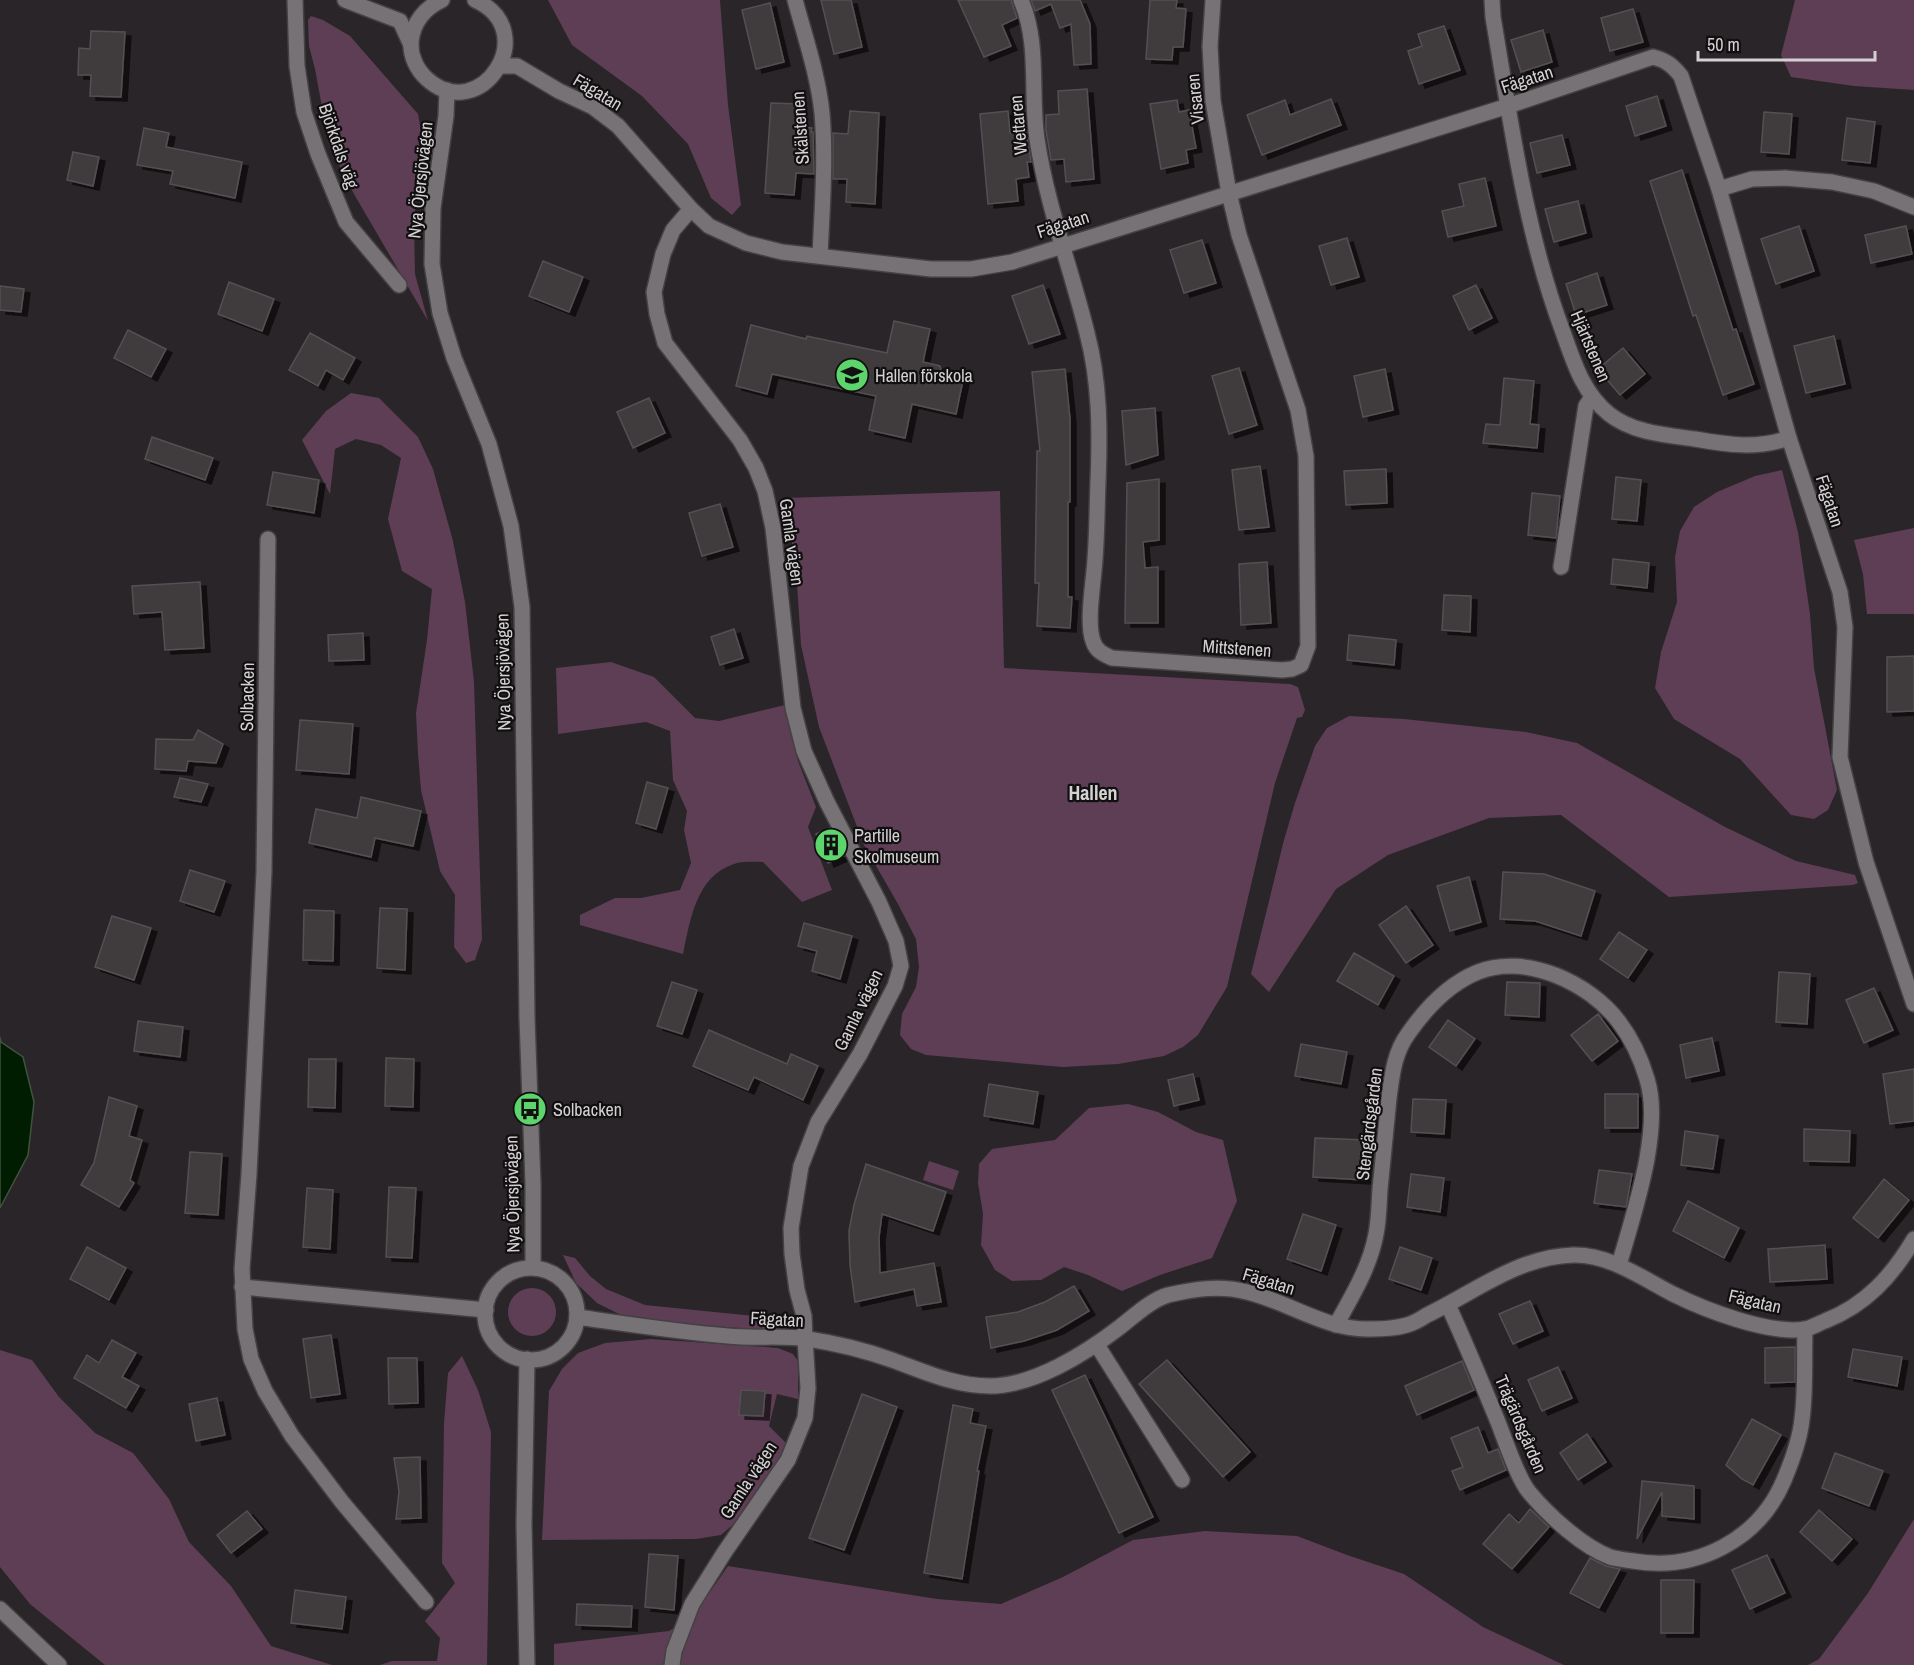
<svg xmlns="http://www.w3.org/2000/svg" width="1914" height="1665" font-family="'Archivo Narrow',sans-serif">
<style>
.green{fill:#5e3e54}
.water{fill:#001d01;stroke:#405340;stroke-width:1.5}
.building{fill:#3f3a3d;stroke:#555054;stroke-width:1.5;filter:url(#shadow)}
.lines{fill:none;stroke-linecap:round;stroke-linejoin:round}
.minor-casing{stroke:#444143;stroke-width:18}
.minor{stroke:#777276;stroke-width:15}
.labels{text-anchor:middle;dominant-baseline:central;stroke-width:4.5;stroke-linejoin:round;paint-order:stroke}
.street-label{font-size:18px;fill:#d4d1d3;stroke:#110f10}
.poi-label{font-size:18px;fill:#d4d1d3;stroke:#110f10;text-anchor:start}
.neighbourhood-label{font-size:20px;font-weight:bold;fill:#d4d1d3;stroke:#110f10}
</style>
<defs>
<filter id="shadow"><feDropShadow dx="6" dy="4" stdDeviation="0" flood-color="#0009"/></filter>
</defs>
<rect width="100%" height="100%" fill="#2a2528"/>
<!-- green -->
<g class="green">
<polygon points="548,0 720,0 728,105 741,205 732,215 711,198 688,144 642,96 572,45"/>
<polygon points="1795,0 1914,0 1914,90 1854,86 1791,77 1781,55"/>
<polygon points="311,16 323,20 350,36 418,114 422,137 414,222 415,274 428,321 354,194 329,145 315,69 309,46 308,20"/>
<polygon points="351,393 379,398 418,437 433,469 453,541 465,602 474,682 482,939 475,960 466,963 454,947 455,895 440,871 421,790 418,754 416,713 427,640 432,589 402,571 388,519 401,458 381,445 356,439 335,449 330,494 302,440 326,411"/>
<polygon points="1782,470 1798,532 1810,614 1814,668 1837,790 1828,810 1814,819 1791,815 1740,759 1674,719 1655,688 1661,652 1677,602 1675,557 1680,531 1694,507 1717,492 1755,476"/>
<polygon points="1000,491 1004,668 1290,684 1298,687 1305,710 1302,717 1297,718 1275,783 1227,987 1198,1035 1183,1047 1164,1056 1118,1064 1063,1067 926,1055 911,1049 900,1035 902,1014 916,987 919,967 916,939 898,904 864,845 819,727 801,645 796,569 785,498"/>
<polygon points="1914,528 1914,614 1867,614 1863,574 1854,540"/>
<path d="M611,662L654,677L695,718L719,721L785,705L798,761L816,807L808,827L832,890L802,902L763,862C754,862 742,861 734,864C696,876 690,921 683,954L580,925V915L615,898H641L680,890L691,863L684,830L687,811L673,780L670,731L646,722L558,734L556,668Z"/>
<polygon points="1349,716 1404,719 1526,732 1577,743 1725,827 1796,861 1855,875 1858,883 1853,885 1669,897 1561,815 1489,818 1388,855 1336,889 1269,992 1251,974 1284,840 1295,803 1315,746 1327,728"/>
<polygon points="1128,1104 1158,1112 1196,1132 1223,1140 1237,1201 1212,1258 1160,1275 1122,1291 1088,1275 1064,1267 1041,1280 1012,1281 995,1270 981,1245 983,1214 978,1183 979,1164 992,1149 1055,1140 1089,1108"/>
<polygon points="929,1161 959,1171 953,1190 923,1180"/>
<polygon points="563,1255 575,1258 590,1276 606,1289 645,1305 774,1318 779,1319 780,1325 776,1330 768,1330 670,1323 623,1316 597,1303 576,1283"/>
<circle cx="532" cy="1312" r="24"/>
<polygon points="651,1339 778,1348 793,1354 798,1361 798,1399 777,1394 769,1426 788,1445 775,1472 735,1523 721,1535 696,1539 542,1540 549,1391 562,1369 578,1353 605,1343"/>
<polygon points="0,1350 32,1360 59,1397 95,1433 133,1453 169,1499 189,1542 231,1586 271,1646 332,1665 105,1665 30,1604 0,1567"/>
<polygon points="462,1356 478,1390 491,1432 487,1665 380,1665 392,1661 437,1661 440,1638 425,1621 455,1583 442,1563 444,1423 448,1373"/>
<polygon points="1914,1519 1914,1665 1808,1665 1819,1659 1868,1593"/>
<polygon points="1205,1531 1297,1536 1347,1555 1404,1574 1483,1627 1564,1665 554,1665 554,1644 669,1631 694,1615 728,1566 937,1599 1001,1604 1063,1577 1133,1540"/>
</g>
<!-- water -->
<polygon class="water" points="0,1037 1,1042 23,1057 34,1102 28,1155 0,1208"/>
<!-- building -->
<g class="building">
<polygon points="821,0 851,0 862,47 834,54"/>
<polygon points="958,0 1011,0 1017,18 1002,25 1011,46 984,57"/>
<polygon points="1031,0 1080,0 1090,24 1091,64 1074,65 1071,24 1060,28 1051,4 1035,11"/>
<polygon points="1150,0 1177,0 1176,8 1186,9 1183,47 1173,47 1172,60 1146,59"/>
<polygon points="770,3 784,62 756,69 742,10"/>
<polygon points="1633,9 1643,42 1610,51 1601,18"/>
<polygon points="1444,26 1460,70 1419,84 1408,51 1422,46 1418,34"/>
<polygon points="1543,30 1552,62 1521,72 1511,40"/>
<polygon points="91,31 125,32 121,97 90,96 91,75 78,75 79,48 90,49"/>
<polygon points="1087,89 1094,179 1066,182 1064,159 1051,160 1046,130 1046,115 1059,114 1058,91"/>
<polygon points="1657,96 1666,126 1635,136 1626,106"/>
<polygon points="1331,99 1341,125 1262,155 1247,115 1285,100 1290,115"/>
<polygon points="1177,100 1179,112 1189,110 1196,148 1186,150 1188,163 1161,169 1150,104"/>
<polygon points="771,103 799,104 798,127 812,128 811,132 813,132 814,174 796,173 794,195 765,193"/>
<polygon points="850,111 879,113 875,204 846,202 847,179 833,179 833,133 848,134"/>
<polygon points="1008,111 1010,133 1026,132 1031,162 1027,162 1029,177 1016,179 1018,201 988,204 980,114"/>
<polygon points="1764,112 1792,114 1789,154 1761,152"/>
<polygon points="1847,118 1875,122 1870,163 1842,160"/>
<polygon points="144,128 169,133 166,147 242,162 235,198 170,184 173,171 137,165"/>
<polygon points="1562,135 1570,165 1537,173 1530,143"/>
<polygon points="73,152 99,157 93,186 67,180"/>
<polygon points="1682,170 1733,330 1736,329 1754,384 1723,395 1696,315 1693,316 1650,181"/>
<polygon points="1485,178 1496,226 1448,237 1442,211 1464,206 1459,184"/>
<polygon points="1578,201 1586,233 1554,242 1545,209"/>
<polygon points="1799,226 1814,271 1776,284 1761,239"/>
<polygon points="1906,226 1912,254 1871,263 1865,235"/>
<polygon points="1347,238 1359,277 1331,285 1319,246"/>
<polygon points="1202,240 1216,283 1184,293 1170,250"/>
<polygon points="543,261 583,277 569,312 529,296"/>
<polygon points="1597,273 1607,305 1576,315 1566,284"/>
<polygon points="229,282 274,299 262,331 218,314"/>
<polygon points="1043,285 1060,334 1029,344 1012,296"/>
<polygon points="1476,285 1492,318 1469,330 1453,296"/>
<polygon points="0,286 24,289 21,312 0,310"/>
<polygon points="894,321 930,329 923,362 940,366 944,382 963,380 956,414 912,404 905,438 869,430 876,396 772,374 767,394 736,386 751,325 806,339 807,336 887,353"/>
<polygon points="128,330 166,349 151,377 114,358"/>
<polygon points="310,333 355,358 343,380 326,370 318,386 289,370"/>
<polygon points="1834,336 1845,384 1806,393 1794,346"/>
<polygon points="1623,348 1645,374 1620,395 1598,369"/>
<polygon points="1239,368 1257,425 1229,434 1212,376"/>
<polygon points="1065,369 1070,419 1070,502 1068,502 1068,597 1072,597 1070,628 1037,626 1039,583 1035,583 1037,451 1040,451 1032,372"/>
<polygon points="1385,369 1393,410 1363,417 1354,376"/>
<polygon points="1504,378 1534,381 1530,424 1539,425 1537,448 1483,443 1486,424 1500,425"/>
<polygon points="649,398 665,433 633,448 617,412"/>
<polygon points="1155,408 1158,455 1126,465 1122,411"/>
<polygon points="152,437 213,458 205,480 145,459"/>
<polygon points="1260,466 1269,527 1239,530 1232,470"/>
<polygon points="1386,469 1387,503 1346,505 1344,471"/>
<polygon points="273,472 319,480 314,513 267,505"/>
<polygon points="1616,477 1641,480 1637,521 1612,519"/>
<polygon points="1159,479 1159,540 1143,542 1145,568 1158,567 1158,623 1125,623 1127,483"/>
<polygon points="1532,493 1560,496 1556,538 1528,535"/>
<polygon points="720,504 733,547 702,556 689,513"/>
<polygon points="1613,559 1649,563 1647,588 1611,584"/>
<polygon points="1267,562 1271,623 1241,625 1239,564"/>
<polygon points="200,582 204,648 165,650 162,612 134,614 132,586"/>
<polygon points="1444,595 1471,596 1470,632 1442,630"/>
<polygon points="734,629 743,658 720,665 711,637"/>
<polygon points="363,633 364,660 329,661 328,635"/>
<polygon points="1349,635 1396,640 1394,665 1347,660"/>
<polygon points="1914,656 1914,711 1887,712 1887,657"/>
<polygon points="300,720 353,724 349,774 296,770"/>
<polygon points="198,730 223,744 216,763 188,761 186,771 155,769 156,739 193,740"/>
<polygon points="180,778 208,784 201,802 174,797"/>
<polygon points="647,782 668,788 656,829 636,823"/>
<polygon points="361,797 421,811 413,846 375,838 371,857 309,843 316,809 357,818"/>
<polygon points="830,828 844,856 828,863 816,834"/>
<polygon points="190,870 225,881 214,912 180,901"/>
<polygon points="1503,872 1544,874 1595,891 1581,936 1535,921 1500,919"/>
<polygon points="1469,877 1481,922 1450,931 1437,886"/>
<polygon points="1406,906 1433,945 1406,963 1379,925"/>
<polygon points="380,908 407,909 405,970 377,968"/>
<polygon points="304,910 334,911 333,961 303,960"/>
<polygon points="112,916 151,928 134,980 95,967"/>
<polygon points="804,923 852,936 840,979 812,971 817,951 798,946"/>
<polygon points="1619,932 1647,950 1628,978 1600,959"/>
<polygon points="1354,953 1394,976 1378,1005 1337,981"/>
<polygon points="1779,972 1810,974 1807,1024 1776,1022"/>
<polygon points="672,982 697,990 682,1034 657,1026"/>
<polygon points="1507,982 1540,983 1539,1017 1505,1015"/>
<polygon points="1874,988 1893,1030 1864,1043 1846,1000"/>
<polygon points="1598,1014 1618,1041 1592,1061 1571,1035"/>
<polygon points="1448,1020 1475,1039 1456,1066 1429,1047"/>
<polygon points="138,1021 183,1027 180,1057 134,1051"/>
<polygon points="709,1030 787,1064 791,1054 818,1066 803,1100 754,1077 748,1090 693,1066"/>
<polygon points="1712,1038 1719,1071 1686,1078 1680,1045"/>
<polygon points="1301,1044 1347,1052 1341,1084 1295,1076"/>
<polygon points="386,1058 414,1059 413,1107 385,1106"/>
<polygon points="309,1059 336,1059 335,1108 308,1107"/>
<polygon points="1914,1069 1914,1121 1890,1124 1883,1074"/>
<polygon points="1193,1074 1199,1100 1174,1106 1168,1080"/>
<polygon points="989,1084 1038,1092 1033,1124 984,1116"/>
<rect x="1605" y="1094" width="33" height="34"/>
<polygon points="109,1097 137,1106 129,1136 142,1140 130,1180 134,1183 119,1207 81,1185 94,1163"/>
<polygon points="1413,1099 1446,1100 1444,1134 1411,1132"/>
<polygon points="1804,1129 1850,1131 1849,1162 1804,1161"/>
<polygon points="1685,1131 1718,1136 1713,1169 1681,1165"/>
<polygon points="1315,1138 1366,1140 1364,1180 1313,1177"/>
<polygon points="190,1152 222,1154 218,1215 185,1213"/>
<polygon points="866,1164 946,1192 933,1231 882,1214 879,1237 880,1273 934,1263 941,1302 917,1306 914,1289 855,1302 850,1265 849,1231 854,1205"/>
<polygon points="1599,1170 1632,1174 1626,1207 1594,1203"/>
<polygon points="1411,1174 1444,1178 1440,1212 1407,1207"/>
<polygon points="1884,1179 1909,1200 1878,1238 1853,1218"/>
<polygon points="389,1187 416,1188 412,1258 386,1257"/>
<polygon points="307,1188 333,1190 330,1249 303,1247"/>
<polygon points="1688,1201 1739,1228 1724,1258 1673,1231"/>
<polygon points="1303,1214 1336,1225 1321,1271 1287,1259"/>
<polygon points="1825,1245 1827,1279 1770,1282 1768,1249"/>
<polygon points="87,1247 126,1268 109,1300 70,1279"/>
<polygon points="1400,1247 1432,1258 1421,1290 1389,1279"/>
<polygon points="1074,1286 1089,1311 1057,1330 1024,1341 991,1348 986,1317 1018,1312 1045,1302"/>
<polygon points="1530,1301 1543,1331 1513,1344 1499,1314"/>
<polygon points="331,1335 340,1394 311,1398 303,1339"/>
<polygon points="112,1340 136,1353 122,1377 139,1386 126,1408 74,1378 87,1355 99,1363"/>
<polygon points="1795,1347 1795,1382 1765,1383 1765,1348"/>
<polygon points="1853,1349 1902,1357 1897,1386 1848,1377"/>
<polygon points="388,1358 417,1358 418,1403 389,1404"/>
<polygon points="1167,1360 1250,1452 1223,1477 1139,1384"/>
<polygon points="1462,1361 1474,1390 1417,1415 1405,1386"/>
<polygon points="1558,1367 1572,1398 1542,1411 1528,1380"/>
<polygon points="1085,1375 1153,1517 1119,1533 1052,1390"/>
<polygon points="741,1390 765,1391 763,1416 739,1415"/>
<polygon points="862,1394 897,1407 844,1550 809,1538"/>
<polygon points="217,1398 225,1435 196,1441 189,1404"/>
<polygon points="953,1405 973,1409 970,1423 986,1426 977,1471 979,1471 962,1579 924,1573"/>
<polygon points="1752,1419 1781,1435 1753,1485 1742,1479 1726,1465"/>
<polygon points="1478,1427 1488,1453 1498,1449 1506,1470 1460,1490 1452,1471 1463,1467 1451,1438"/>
<polygon points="1587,1434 1606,1462 1578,1480 1560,1453"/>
<polygon points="1835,1453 1883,1471 1869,1506 1822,1488"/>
<polygon points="420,1457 421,1518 396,1519 399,1491 394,1458"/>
<polygon points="1642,1481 1694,1486 1694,1519 1662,1516 1662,1492 1637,1539"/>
<polygon points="1530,1509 1549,1527 1512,1569 1483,1544 1509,1514 1519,1523"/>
<polygon points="1819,1510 1852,1539 1832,1561 1800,1532"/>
<polygon points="247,1511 262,1529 231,1553 217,1535"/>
<polygon points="649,1554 678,1556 674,1610 645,1607"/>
<polygon points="1767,1555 1785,1593 1750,1609 1732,1570"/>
<polygon points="1590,1558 1606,1566 1620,1569 1599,1608 1570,1593"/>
<polygon points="1661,1580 1694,1580 1693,1633 1661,1633"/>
<polygon points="295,1590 346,1597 342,1629 291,1623"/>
<polygon points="577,1604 632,1606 631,1627 576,1625"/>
</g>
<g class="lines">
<!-- minor casing -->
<g class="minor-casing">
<g id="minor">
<polyline points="295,0 297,66 304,112 318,154 346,222 399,285"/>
<polyline points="345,0 400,21 411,45"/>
<path d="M442,0C425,8 413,22 411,42C410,56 417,70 427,79C480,127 544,31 475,0"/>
<path d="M795,0C805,37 818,75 822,113C826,160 822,209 820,256"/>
<path d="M1021,0C1040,45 1030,92 1037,139C1047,206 1071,268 1087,333C1100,382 1100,432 1098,482C1097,508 1097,534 1095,559C1094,580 1086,622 1093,641C1096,651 1103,654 1112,658L1282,670L1292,669L1301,665L1308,646L1306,456L1298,410L1239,235L1229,193L1213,101L1210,46L1213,0"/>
<path d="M1492,0L1493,17C1511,123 1525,231 1563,332C1574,363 1583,393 1609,414C1633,433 1666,435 1695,439C1728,445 1757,449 1789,438"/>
<path d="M500,66H517L559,91L593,107L618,126L691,209L709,226L746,243L782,252L931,269H971L1012,262L1508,106L1653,57C1666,60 1673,66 1681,76L1719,189L1789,438L1840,592L1845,627L1840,757L1866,862L1914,1004"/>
<polyline points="447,90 446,116 433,208 432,264 440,313 454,358 489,444 511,526 522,607 527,1018 533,1184 533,1267"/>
<polyline points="1719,189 1752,179 1785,178 1832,182 1874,191 1914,207"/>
<polyline points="268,539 264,872 249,1174 242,1269 245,1329 251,1359 265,1391 292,1436 342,1502 426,1602"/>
<polyline points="1561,567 1583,425 1586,406 1592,397"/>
<circle cx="531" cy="1314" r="46"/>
<polyline points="242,1287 486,1310"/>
<path d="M1448,1305C1466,1344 1482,1383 1498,1422C1505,1440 1518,1479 1529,1492C1549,1516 1582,1546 1610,1557C1617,1559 1626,1560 1633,1561C1696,1572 1759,1540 1784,1480C1792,1461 1800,1440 1802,1419C1806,1390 1804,1359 1805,1329"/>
<path d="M577,1317C627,1324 678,1332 728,1336C754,1339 782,1335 808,1339C834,1343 867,1351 892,1360C925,1372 955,1386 990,1386C1034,1386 1086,1353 1120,1327C1134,1316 1151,1300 1168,1295C1194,1289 1220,1285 1247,1292C1289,1302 1327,1331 1371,1329C1383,1329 1397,1328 1407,1325C1414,1323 1421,1319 1427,1315C1475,1292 1517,1257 1573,1255C1609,1254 1642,1278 1673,1294C1705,1310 1770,1335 1805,1329C1812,1328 1819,1323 1825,1321C1866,1305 1892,1276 1914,1239"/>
<path d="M1336,1325C1352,1296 1370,1267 1376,1234C1379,1219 1379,1204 1380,1189C1383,1159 1386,1129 1389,1098C1392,1076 1394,1053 1408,1034C1426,1008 1448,984 1478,972C1526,953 1590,983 1619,1022C1632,1039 1641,1059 1647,1079C1663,1130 1633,1215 1619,1265"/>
<polyline points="1097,1345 1182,1480"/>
<polyline points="527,1359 524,1524 527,1665"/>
<polyline points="0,1609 59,1665"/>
<polyline points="672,1665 674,1651 692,1604 724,1553 788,1460 805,1418 808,1388 805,1338 804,1316 797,1290 792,1254 791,1228 801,1166 818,1122 860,1054 895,986 901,966 896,941 879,902 827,802 804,751 793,708 773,528 765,491 756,468 740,440 665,343 657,314 654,292 663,254 673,230 691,209"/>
</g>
</g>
<!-- minor -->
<use href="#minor" class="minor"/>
</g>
<!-- icons -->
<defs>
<g id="school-disc" transform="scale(1.725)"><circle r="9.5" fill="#5ed56c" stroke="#110f10"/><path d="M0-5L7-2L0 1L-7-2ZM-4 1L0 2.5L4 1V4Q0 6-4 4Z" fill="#111"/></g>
<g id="building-disc" transform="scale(1.725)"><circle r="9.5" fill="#5ed56c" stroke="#110f10"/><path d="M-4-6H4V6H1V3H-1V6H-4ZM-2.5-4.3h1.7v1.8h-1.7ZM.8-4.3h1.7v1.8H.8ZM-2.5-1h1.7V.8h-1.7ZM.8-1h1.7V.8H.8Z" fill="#111"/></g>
<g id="bus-disc" transform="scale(1.725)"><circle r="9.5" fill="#5ed56c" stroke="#110f10"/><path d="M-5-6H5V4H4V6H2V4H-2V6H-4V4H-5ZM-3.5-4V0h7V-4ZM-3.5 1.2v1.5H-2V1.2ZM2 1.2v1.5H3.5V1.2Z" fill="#111"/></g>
</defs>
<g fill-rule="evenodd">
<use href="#school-disc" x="852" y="375"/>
<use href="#building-disc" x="831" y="845"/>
<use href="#bus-disc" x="530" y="1109"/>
</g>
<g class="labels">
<!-- street labels -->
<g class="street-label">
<text transform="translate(1527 79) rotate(-18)">Fägatan</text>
<text transform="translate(598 92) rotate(31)">Fägatan</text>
<text transform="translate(1195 99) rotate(-96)">Visaren</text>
<text transform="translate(1018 125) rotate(-95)">Wettaren</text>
<text transform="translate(800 128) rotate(-94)">Skälstenen</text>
<text transform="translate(339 146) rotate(71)">Björkdals väg</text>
<text transform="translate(420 180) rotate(-84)">Nya Öjersjövägen</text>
<text transform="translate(1063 224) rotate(-18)">Fägatan</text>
<text transform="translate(1591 346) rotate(67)">Hjärtstenen</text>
<text transform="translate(1830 501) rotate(72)">Fägatan</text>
<text transform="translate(792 542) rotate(82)">Gamla vägen</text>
<text transform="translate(1237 648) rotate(4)">Mittstenen</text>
<text transform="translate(503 672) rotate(-91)">Nya Öjersjövägen</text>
<text transform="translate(247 697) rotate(-89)">Solbacken</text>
<text transform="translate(858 1010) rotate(-64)">Gamla vägen</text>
<text transform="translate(1369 1124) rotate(-83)">Stengärdsgården</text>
<text transform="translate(512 1194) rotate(-91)">Nya Öjersjövägen</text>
<text transform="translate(1269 1281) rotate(17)">Fägatan</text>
<text transform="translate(1755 1301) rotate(13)">Fägatan</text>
<text transform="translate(777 1319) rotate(3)">Fägatan</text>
<text transform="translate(1521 1424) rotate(67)">Trägärdsgården</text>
<text transform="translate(748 1480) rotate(-57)">Gamla vägen</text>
</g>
<!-- poi labels -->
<g class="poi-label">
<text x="875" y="375">Hallen förskola</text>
<text x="854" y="835">Partille<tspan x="854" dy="21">Skolmuseum</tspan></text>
<text x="553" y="1109">Solbacken</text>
</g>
<!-- neighbourhood labels -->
<g class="neighbourhood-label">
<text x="1093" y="792">Hallen</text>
</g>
</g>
<!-- scale -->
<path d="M1698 51v9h177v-9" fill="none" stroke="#d4d1d3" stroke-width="3"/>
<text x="1707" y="51" font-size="18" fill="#d4d1d3" stroke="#110f10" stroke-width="4.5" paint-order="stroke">50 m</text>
</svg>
